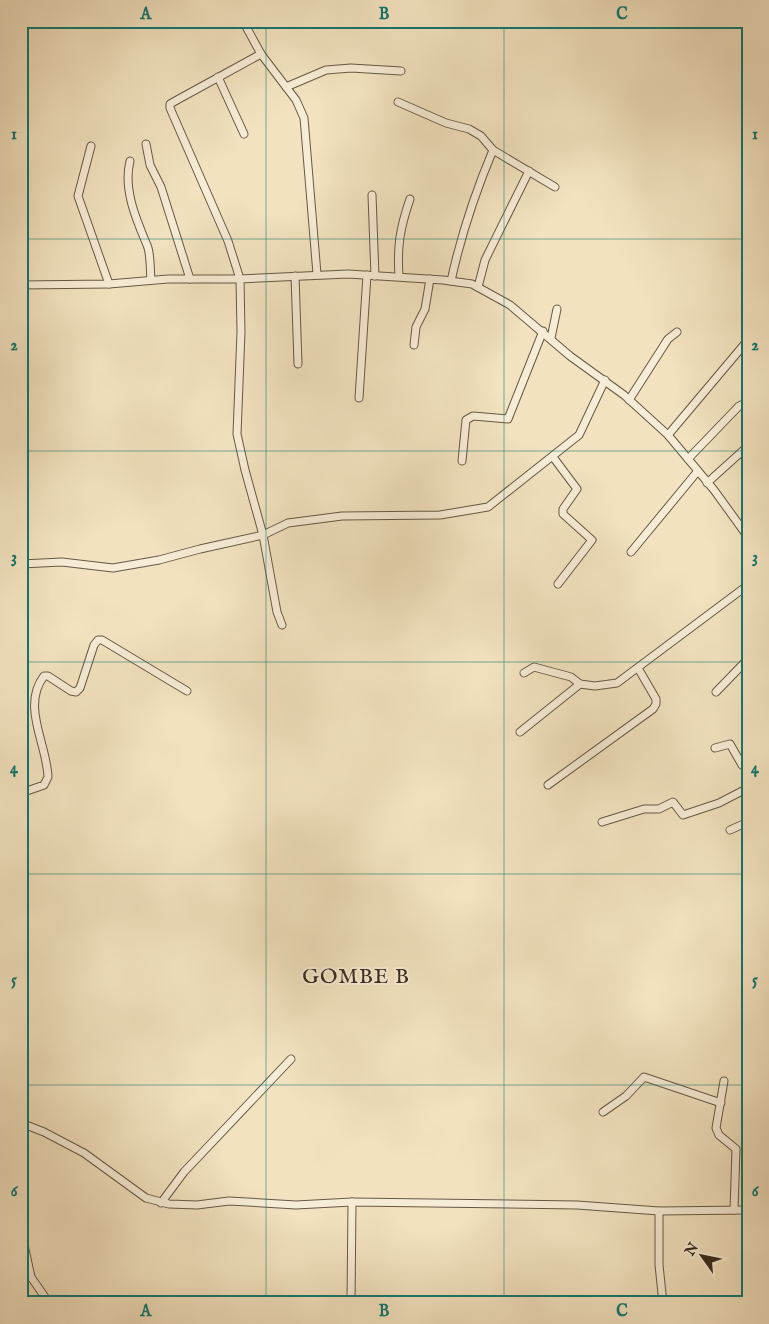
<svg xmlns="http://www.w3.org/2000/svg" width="769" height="1324" font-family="'IM FELL English',serif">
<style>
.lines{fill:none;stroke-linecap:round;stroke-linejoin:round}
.minor-casing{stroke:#665845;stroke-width:9}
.minor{stroke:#f7ecd5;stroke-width:7}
.grid{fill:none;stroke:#0f766e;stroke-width:1;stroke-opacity:0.55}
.labels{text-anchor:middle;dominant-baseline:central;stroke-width:4;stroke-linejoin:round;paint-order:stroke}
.quarter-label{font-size:21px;letter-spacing:1px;fill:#382a1c;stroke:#f7ecd5}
.neatline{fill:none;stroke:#0f766e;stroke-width:2}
.grid-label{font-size:16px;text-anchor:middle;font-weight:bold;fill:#0f766e}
</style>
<rect width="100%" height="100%" fill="#f2e2bf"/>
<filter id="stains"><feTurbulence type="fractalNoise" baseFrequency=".004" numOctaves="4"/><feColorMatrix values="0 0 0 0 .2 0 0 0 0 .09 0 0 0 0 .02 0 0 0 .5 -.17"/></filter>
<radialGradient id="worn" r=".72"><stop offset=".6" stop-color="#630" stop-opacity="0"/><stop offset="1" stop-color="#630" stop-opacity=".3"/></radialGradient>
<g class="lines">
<!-- minor casing -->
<g class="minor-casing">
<g id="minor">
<polyline points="243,21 261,54 296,100 304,118 317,274"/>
<polyline points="261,54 177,100 170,104 170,108 228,241 240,279 241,332 237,434 245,470 263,535 277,612 282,625"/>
<polyline points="218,77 244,134"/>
<polyline points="286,87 326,70 351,68 401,71"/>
<polyline points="398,102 446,123 469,129 481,136 493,150 555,187"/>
<polyline points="146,144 150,165 161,187 190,279"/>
<polyline points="91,146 78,196 109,284"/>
<path d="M130,161C123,189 136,219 147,245C151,254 150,270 151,280"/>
<polyline points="372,195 375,276"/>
<polyline points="295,276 298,364"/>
<path d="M399,276C397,246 400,228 410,199"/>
<path d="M451,281C461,235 475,193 493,150"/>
<polyline points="21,285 109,284 168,279 240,279 348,274 443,280 472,284 510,305 570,356 624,395 668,435 714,490 748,537"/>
<polyline points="478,287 485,260 529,171"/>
<polyline points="551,338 557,309"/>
<polyline points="414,345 416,327 425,309 430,279"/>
<polyline points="359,398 367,275"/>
<polyline points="629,400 668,339 677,332"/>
<polyline points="668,435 748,340"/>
<polyline points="553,457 577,489 563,509 563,514 592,540 558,584"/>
<polyline points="688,459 739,406 748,402"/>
<polyline points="462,461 466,420 473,416 508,419 543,331"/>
<polyline points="707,483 748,446"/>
<polyline points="631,552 697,472"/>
<polyline points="21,564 62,562 113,568 159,560 200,549 263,535 288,523 342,516 440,515 488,507 579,435 605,380"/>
<polyline points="524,673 534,667 571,677 580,684 595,686 617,683 748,585"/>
<polyline points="716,692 748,659"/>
<polyline points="520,732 580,684"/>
<polyline points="715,748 730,744 742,765 748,769"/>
<polyline points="548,785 653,709 656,704 656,699 638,668"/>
<path d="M21,793L44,785L48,777C47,744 21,706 44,676H48L71,691L76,692L80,688L94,645L98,640H102L187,691"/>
<polyline points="602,822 644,809 659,809 673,802 683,815 719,803 748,788"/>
<polyline points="730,830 748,822"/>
<polyline points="724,1081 716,1128 719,1135 736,1149 734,1210"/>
<polyline points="603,1112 626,1096 644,1077 721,1103"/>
<polyline points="21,1123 44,1132 84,1153 146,1198 169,1204 197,1205 229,1201 296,1205 352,1202 577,1205 659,1211 748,1210"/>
<polyline points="161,1203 184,1172 291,1059"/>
<polyline points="659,1211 659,1265 663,1303"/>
<polyline points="21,1231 31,1277 49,1303"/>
<polyline points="209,1303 211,1303"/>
<polyline points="351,1303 352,1202"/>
</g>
</g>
<!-- minor -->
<use href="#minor" class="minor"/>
</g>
<!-- grid -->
<path class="grid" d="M266,21V1303M504,21V1303M21,239H748M21,451H748M21,662H748M21,874H748M21,1085H748"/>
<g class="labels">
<!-- quarter labels -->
<g class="quarter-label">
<text x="356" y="977">GOMBE B</text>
</g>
</g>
<!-- margin -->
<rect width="769" height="1324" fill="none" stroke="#f2e2bf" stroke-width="55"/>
<!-- north arrow -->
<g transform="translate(702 1256) rotate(303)" stroke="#f7ecd5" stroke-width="4" paint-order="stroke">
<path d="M0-4L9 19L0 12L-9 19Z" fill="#382a1c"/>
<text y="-8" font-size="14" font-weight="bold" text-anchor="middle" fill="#382a1c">N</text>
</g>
<rect x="28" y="28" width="714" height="1268" class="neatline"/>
<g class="grid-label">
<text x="146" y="19">A</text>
<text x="384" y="19">B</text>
<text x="622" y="19">C</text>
<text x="14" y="139">1</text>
<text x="755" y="139">1</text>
<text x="14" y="350">2</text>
<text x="755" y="350">2</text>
<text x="14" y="562">3</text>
<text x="755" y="562">3</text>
<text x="14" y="773">4</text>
<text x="755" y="773">4</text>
<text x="14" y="985">5</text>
<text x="755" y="985">5</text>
<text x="14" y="1196">6</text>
<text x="755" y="1196">6</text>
<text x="146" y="1316">A</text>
<text x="384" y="1316">B</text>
<text x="622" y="1316">C</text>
</g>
<rect width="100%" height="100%" filter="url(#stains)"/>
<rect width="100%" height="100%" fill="url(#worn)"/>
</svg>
